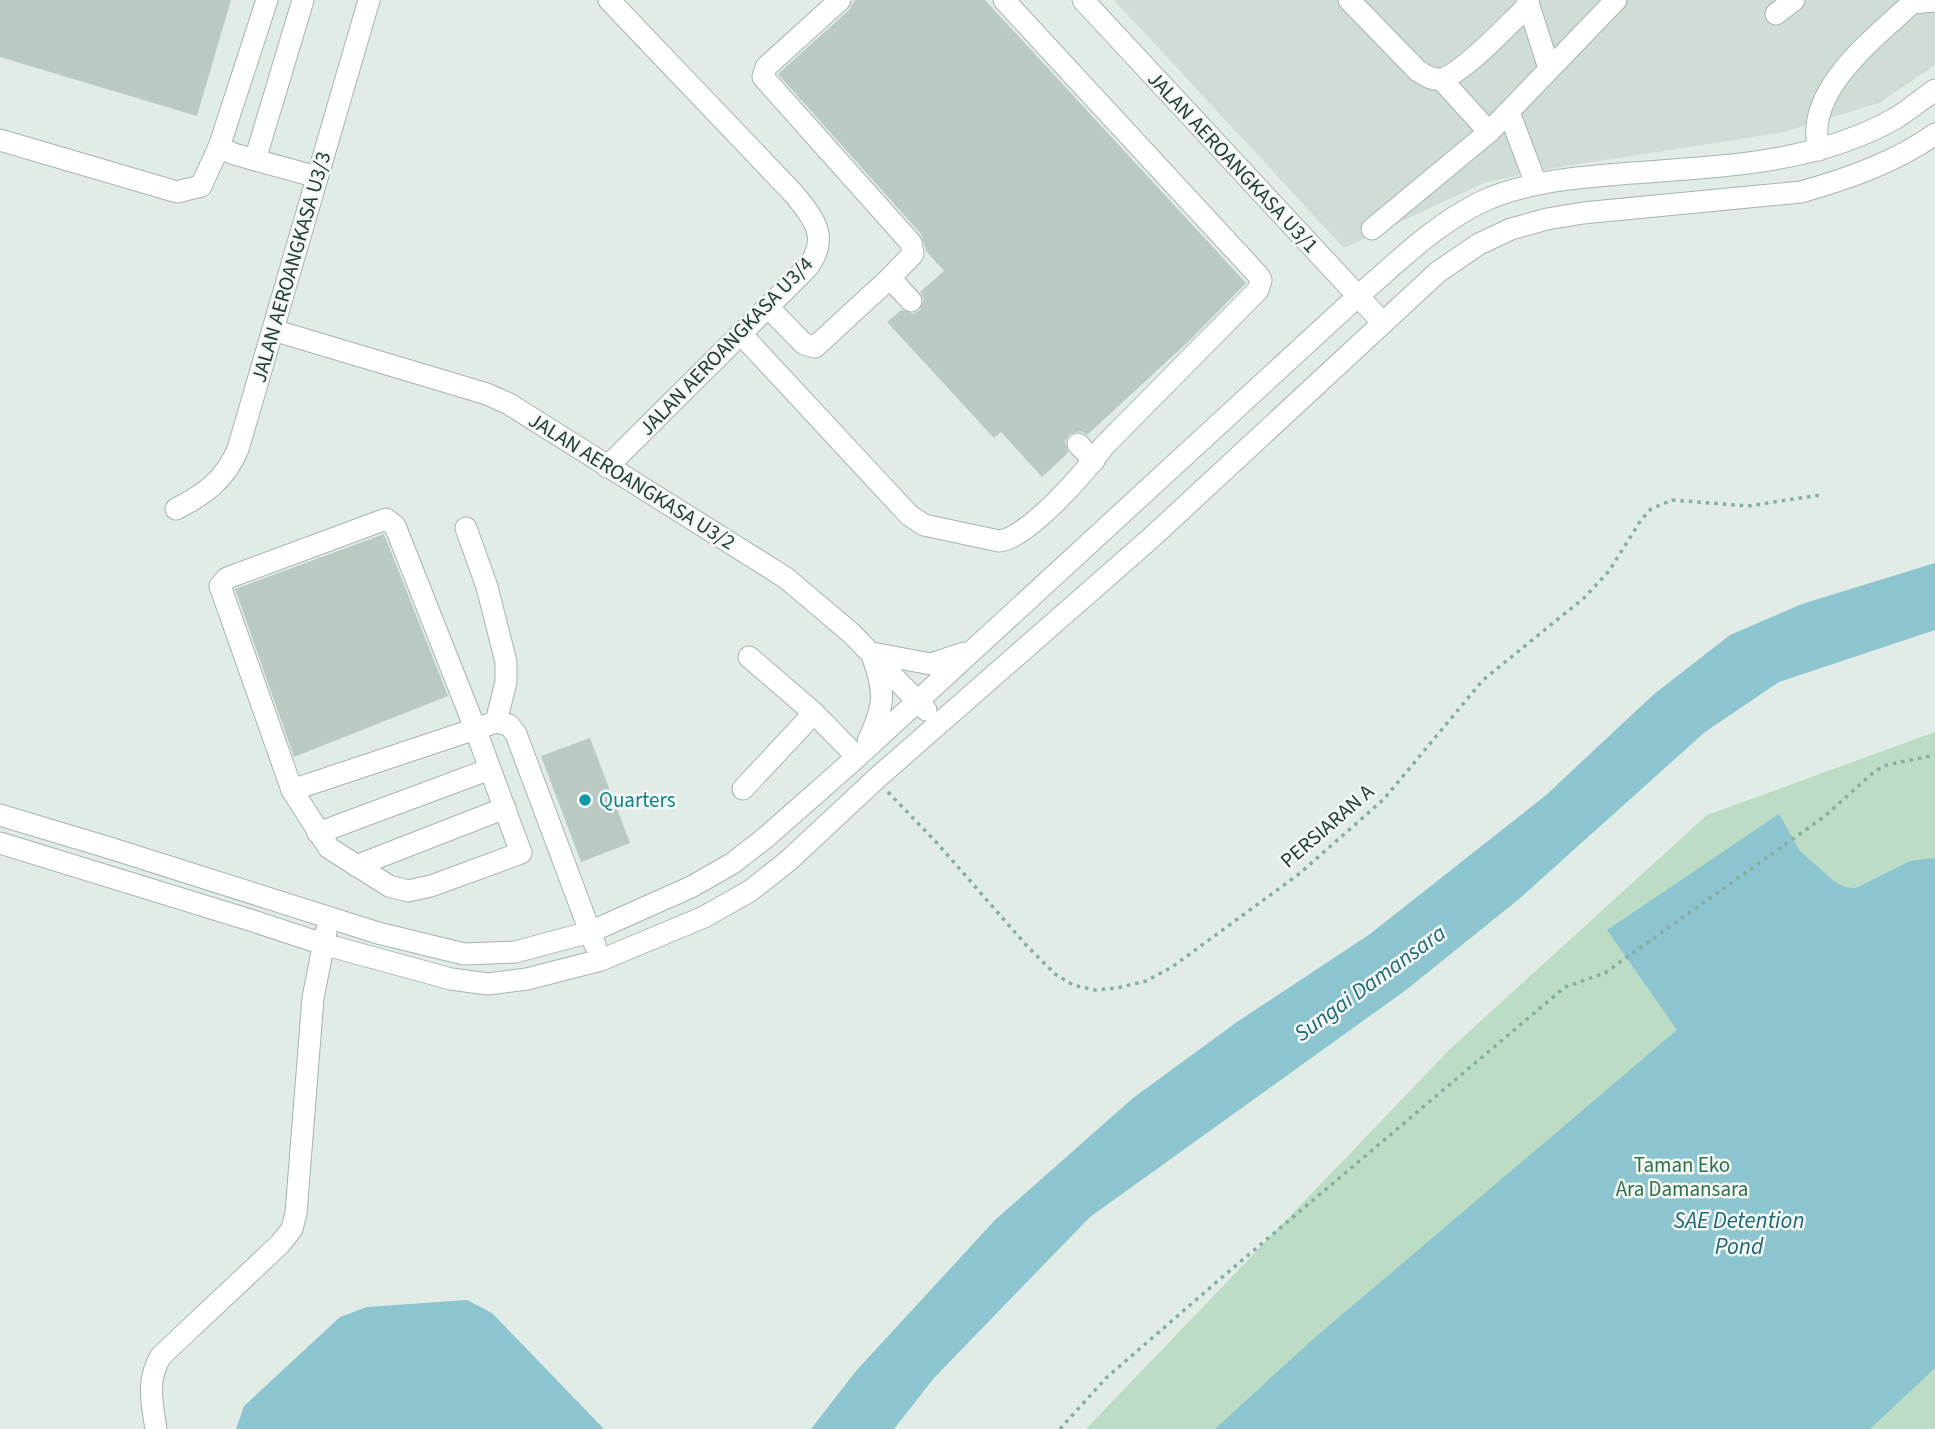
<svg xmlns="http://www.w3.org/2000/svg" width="1935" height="1429" font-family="'Source Sans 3',sans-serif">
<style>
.built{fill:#d0dcd6}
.green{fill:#bcdcc5}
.water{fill:#8cc5cf}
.building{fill:#bbc9c3}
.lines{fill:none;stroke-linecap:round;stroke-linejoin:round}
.minor-casing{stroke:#a5b4ae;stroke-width:23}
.path{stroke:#84aea1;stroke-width:3.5;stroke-dasharray:3.5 5;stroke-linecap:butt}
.minor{stroke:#fff;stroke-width:21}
.culture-dot{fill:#0f9aa8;stroke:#f3f8f5;stroke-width:2.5}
.labels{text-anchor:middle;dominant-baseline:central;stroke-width:5;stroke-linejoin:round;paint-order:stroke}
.street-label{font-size:21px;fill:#233c35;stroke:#f3f8f5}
.culture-label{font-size:21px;fill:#0d838f;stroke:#f3f8f5;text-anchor:start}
.park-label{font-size:21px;fill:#2f7148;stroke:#f3f8f5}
.water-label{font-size:23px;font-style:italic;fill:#1f6776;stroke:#f3f8f5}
</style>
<rect width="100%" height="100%" fill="#e2ece7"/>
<!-- built -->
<polygon class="built" points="1114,0 1935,0 1935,65 1879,103 1784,132 1542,170 1484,183 1344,248"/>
<!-- green -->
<polygon class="green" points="1935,732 1935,1429 1086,1429 1450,1049 1707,815"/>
<!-- water -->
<g class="water">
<polygon points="1935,563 1935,630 1779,682 1705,732 1519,899 1406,990 1090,1217 934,1378 894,1429 811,1429 856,1371 995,1220 1133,1098 1237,1022 1370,934 1545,796 1653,695 1730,635 1802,604"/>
<polygon points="1779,814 1800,851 1835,882 1845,887 1856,888 1910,861 1935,858 1935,1368 1870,1429 1215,1429 1311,1341 1677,1030 1607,930"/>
<polygon points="467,1300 492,1313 604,1429 236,1429 244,1406 340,1317 367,1307"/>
</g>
<!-- building -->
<g class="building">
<polygon points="0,0 231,0 197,116 0,57"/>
<polygon points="855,0 985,0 1246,283 1188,342 1087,435 1081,431 1070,434 1065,441 1068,453 1042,477 1001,432 994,438 887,322 901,310 913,314 920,310 924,299 920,292 944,271 926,251 921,234 778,74 849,10"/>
<polygon points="384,534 448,696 294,757 235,589"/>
<polygon points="590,738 630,843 581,862 541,756"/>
</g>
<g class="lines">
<!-- minor casing -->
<g class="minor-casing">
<g id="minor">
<polyline points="1083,0 1383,323"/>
<path d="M1349,0L1418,71C1425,75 1431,80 1439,79C1460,78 1511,21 1529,5"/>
<polyline points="1527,0 1549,68"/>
<polyline points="1776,14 1794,0"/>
<polyline points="1441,79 1489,132"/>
<polyline points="1509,112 1536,184"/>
<polyline points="0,140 177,192 201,186 219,147 267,0"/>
<polyline points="219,147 234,154 317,177"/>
<path d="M1819,150C1803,91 1874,39 1912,3L1935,1"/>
<polyline points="255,160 303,0"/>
<polyline points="1372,229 1489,132 1616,0"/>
<polyline points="890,278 911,301"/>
<polyline points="768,307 804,344 815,347 890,278 913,254 911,243 763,77 766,67 840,0"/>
<polyline points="273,330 487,394 509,404 786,578 851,633 926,710"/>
<path d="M741,334L909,515L924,525L999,541C1027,539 1088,470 1103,447L1258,290L1261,280L1258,275L1004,0"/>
<polyline points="1078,444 1094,461"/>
<path d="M607,467L807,268C830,238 815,220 794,194L609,0"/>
<path d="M176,509C205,494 225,480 238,449L369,0"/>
<polygon points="386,519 395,526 475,728 521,853 431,886 408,891 389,886 329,848 292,790 220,586 227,578"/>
<polyline points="466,528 487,587 506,662 506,682 496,722"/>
<polyline points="872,653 931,664 964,653"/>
<polyline points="749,657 814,713 857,757"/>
<path d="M868,741C884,707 886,694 873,658"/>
<polyline points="743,789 814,713"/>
<polyline points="292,790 496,722 509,725 516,734 595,945"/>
<path d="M0,815L113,849L378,933L464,954L515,952L590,932L691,887L733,863L765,838L857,757L1358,296C1400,260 1439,220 1490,198C1535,180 1584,177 1632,173C1722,166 1815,164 1896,118C1909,110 1922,99 1935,90"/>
<polyline points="318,833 490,769"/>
<path d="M0,843L250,920L323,944L451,979L488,984L527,979L601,960L704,917L750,891L788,861L877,778L1151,538L1438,272L1479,244L1511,229L1547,219L1583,213L1801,192C1847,179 1896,162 1935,134"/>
<polyline points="356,866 505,808"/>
<path d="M156,1429C152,1403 146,1380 161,1356L280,1244L292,1229L296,1213L313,998L326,932"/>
</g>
</g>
<!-- path -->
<g class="path">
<polyline points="888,792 937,843 1027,946 1055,974 1073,985 1095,990 1117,988 1146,981 1172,967 1299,874 1384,799 1483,680 1584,598 1609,571 1641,520 1651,509 1672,500 1748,506 1820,495"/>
<polyline points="1060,1429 1106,1378 1227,1273 1565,987 1605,973 1825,816 1875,771 1887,765 1935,755"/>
</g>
<!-- minor -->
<use href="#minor" class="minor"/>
</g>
<!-- markers -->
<circle class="culture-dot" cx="585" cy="800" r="7"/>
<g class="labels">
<!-- street labels -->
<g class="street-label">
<text transform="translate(1233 162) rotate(47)">JALAN AEROANGKASA U3/1</text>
<text transform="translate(291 267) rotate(-74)">JALAN AEROANGKASA U3/3</text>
<text transform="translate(726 346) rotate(-46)">JALAN AEROANGKASA U3/4</text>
<text transform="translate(632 481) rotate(32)">JALAN AEROANGKASA U3/2</text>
<text transform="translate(1327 826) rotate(-41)">PERSIARAN A</text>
</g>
<!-- culture labels -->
<g class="culture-label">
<text x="599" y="800">Quarters</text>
</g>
<!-- park labels -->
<g class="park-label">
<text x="1682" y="1165">Taman Eko<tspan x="1682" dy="24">Ara Damansara</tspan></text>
</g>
<!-- water labels -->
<g class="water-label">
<text transform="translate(1370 983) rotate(-36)">Sungai Damansara</text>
<text x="1739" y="1220">SAE Detention<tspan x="1739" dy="26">Pond</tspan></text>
</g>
</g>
</svg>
